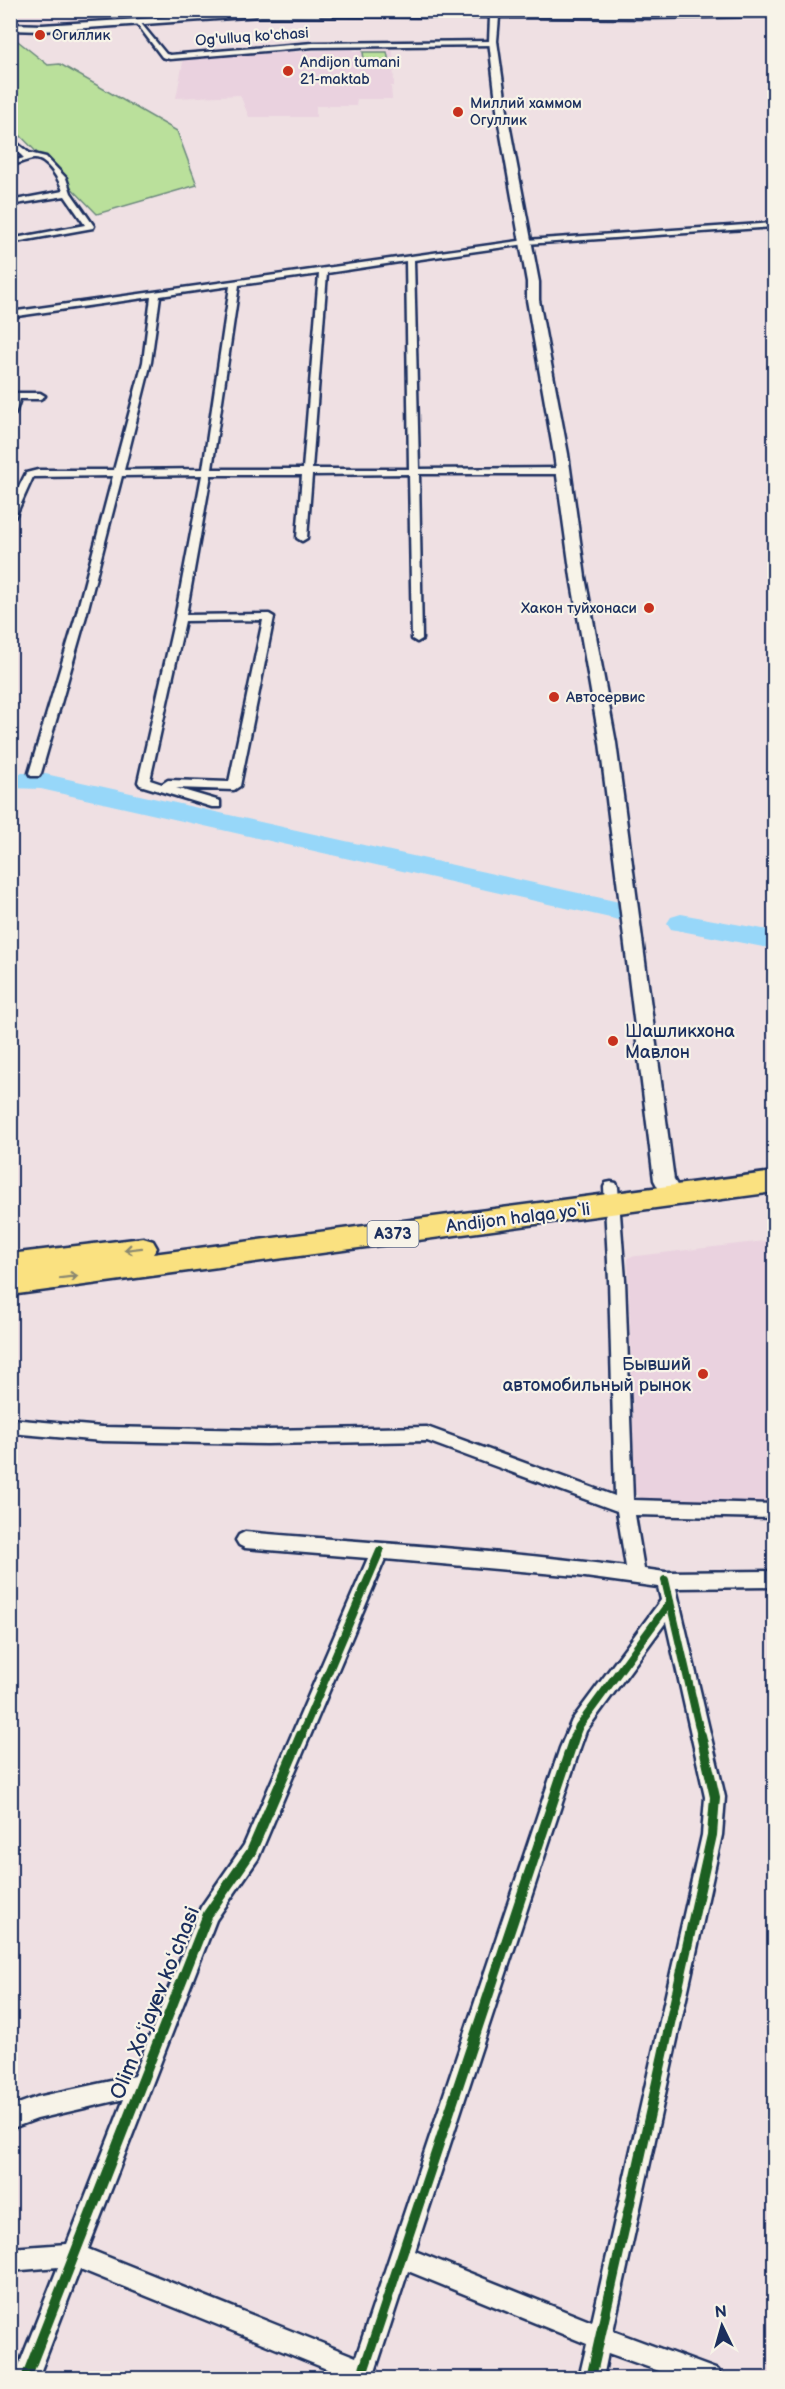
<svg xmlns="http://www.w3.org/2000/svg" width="785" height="2389" font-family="'Balsamiq Sans',sans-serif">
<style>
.built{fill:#ead2df}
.green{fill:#bae09b;stroke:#6a887c;stroke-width:1.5}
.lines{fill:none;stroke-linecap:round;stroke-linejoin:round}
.river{fill:#97d7f9;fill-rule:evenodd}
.street-casing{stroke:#1b2f5e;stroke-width:5}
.secondary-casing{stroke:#1b2f5e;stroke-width:5}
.highway-casing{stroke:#1b2f5e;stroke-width:5}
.street{fill:#f7f3e8;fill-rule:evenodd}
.secondary{fill:#f7f3e8;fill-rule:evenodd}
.highway{fill:#fae180;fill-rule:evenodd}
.cycleway-far1-casing{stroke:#f7f3e8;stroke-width:12}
.cycleway-casing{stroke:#f7f3e8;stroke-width:14}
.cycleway-far1{stroke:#1b5e20;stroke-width:8}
.cycleway{stroke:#1b5e20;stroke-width:10}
.oneway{stroke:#8a886f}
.poi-dot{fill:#c8321e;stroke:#f7f3e8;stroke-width:2}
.labels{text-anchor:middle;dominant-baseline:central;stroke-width:4.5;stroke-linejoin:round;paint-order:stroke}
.far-poi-label{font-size:15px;fill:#1b2f5e;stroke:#f7f3e8;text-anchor:start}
.far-street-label{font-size:15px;fill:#1b2f5e;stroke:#f7f3e8}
.shield{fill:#f7f3e8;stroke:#5d6a87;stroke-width:1.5}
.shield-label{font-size:16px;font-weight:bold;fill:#1b2f5e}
.poi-label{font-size:18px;fill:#1b2f5e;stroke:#f7f3e8;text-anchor:start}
.street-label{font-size:18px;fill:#1b2f5e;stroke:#f7f3e8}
.near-street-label{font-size:21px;fill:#1b2f5e;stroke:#f7f3e8}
</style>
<rect width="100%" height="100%" fill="#efe0e3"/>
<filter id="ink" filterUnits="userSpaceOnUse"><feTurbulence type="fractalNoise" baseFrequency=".0167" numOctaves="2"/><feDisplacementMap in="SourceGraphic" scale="12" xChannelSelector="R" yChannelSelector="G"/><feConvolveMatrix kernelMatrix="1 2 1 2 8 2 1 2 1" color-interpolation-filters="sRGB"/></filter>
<g filter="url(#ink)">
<!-- built -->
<g class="built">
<polygon points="353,49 353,51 393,50 394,86 391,86 392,99 357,99 356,106 316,106 316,117 249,117 240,95 176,98 184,57"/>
<polygon points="774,1240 774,1509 750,1510 643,1501 635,1491 628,1257"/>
</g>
<!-- green -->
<g class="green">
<polygon points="14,38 48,65 60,64 177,131 197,185 97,214 11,126 10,39"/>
<polygon points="363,52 387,52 390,67 365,67"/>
</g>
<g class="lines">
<!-- river -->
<g class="river">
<polygon points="10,773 41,773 619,902 629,905 633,911 629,917 619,920 41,789 10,788"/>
<polygon points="681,914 774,931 774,949 671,929 667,923 671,917"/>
</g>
<!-- street casing -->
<g class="street-casing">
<g id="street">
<polygon points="135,21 139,21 166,54 170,55 313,43 494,41 497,43 494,45 313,47 170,59 162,57"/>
<path d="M10,138L29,153L46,157L66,178L71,193L94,226L93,228L10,243V239L85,225L65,196L10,205V201L63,191C60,181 47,158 34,159C29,159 17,164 10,166V162L24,158L10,144Z"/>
<path d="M774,223V227L526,244L414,260L419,469L564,468L569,471L564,474H419L422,639L417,642L412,639L409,474L312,475L307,538L302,541L297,538L302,475H211L186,615L269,614L274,617L240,786L234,790L176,788L220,801V807H212L140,785L138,782L175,618L202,475L122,476L86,616L41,773L39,776H31L29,773L76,616L113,476L33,477L15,517L10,520V505L26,473L38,470H114L143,362L151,297L10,317V312L526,240ZM406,261L409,469H312L327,273ZM319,274L303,469H212L239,285ZM230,286L203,469L124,470L151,362L160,296ZM263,620L229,782L168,780L162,784L150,780L185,621Z"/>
<polygon points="10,393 40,393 45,396 40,399 20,399 15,414 10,417"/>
<path d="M611,1182L616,1183L618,1187L625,1280L633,1500L774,1504V1518L635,1515L644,1569L665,1572L774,1571V1587L676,1588L725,1797L722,1835L613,2331L718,2370L722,2378H679L608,2353L603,2378H579L587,2344L408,2271L373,2378H349L80,2269L38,2378H14L58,2267L10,2271V2248L67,2244L124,2099L37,2119L10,2129V2107L37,2097L134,2076L201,1907L244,1845L368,1558L245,1548L239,1545L236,1540L239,1535L245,1532C372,1543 500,1550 626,1567L617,1511L427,1441L267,1444L102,1441L10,1433V1419L102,1427L267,1430L427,1427L615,1496L609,1280L604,1187L606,1183ZM385,1559L578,1576L658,1587L661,1600L572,1720L560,1748L356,2357L88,2249L216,1920L258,1859ZM666,1622L705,1797L702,1835L592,2322L415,2251L580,1748L586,1731Z"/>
</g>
</g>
<!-- secondary casing -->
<g class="secondary-casing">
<polygon id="secondary" points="288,10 654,13 774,11 774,16 654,18 499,17 497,41 508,118 539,282 539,300 568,454 585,577 616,743 674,1180 683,1196 679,1201 672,1204 665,1201 654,1180 600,743 571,577 554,454 527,300 527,282 498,118 489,41 490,17 261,16 42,31 10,30 10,24 42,25"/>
</g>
<!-- highway casing -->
<g class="highway-casing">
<polygon id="highway" points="774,1172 774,1192 10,1295 10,1254 143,1238 153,1241 157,1248 153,1254"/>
</g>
<!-- street -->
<use href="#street" class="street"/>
<!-- secondary -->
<use href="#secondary" class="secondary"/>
<!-- highway -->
<use href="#highway" class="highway"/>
<!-- cycleway-far1 casing -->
<g class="cycleway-far1-casing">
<g id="cycleway-far1">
<polyline points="665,1580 701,1736"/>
<polyline points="301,1736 380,1551"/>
<polyline points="575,1736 579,1726 670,1602"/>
</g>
</g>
<!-- cycleway casing -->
<g class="cycleway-casing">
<g id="cycleway">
<polyline points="26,2378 208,1914 251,1852 301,1735"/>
<polyline points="361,2378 575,1735"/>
<polyline points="591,2378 712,1835 715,1797 701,1735"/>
</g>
</g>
<!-- cycleway-far1 -->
<use href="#cycleway-far1" class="cycleway-far1"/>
<!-- cycleway -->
<use href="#cycleway" class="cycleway"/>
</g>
<!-- one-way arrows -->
<defs><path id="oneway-shaft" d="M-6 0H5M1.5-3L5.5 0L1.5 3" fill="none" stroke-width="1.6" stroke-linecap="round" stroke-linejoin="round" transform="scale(1.5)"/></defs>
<g class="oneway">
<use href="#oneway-shaft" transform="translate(133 1249) rotate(173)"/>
<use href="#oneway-shaft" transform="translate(69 1277) rotate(-7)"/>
</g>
</g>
<!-- markers -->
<g class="poi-dot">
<circle cx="40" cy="35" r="6"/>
<circle cx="288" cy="71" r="6"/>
<circle cx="458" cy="112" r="6"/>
<circle cx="649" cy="608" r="6"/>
<circle cx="554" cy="697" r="6"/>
<circle cx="613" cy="1041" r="6"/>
<circle cx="703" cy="1374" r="6"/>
</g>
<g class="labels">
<!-- far-poi labels -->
<g class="far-poi-label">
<text x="52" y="35">Огиллик</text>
<text x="300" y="62">Andijon tumani<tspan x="300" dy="17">21-maktab</tspan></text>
<text x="470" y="103">Миллий хаммом<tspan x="470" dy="17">Огуллик</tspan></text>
<text x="637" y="608" text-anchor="end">Хакон туйхонаси</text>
<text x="566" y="697">Автосервис</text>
</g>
<!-- far-street labels -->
<g class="far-street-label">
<text transform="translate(252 37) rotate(-4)">Og'ulluq ko'chasi</text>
</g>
<!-- shield labels -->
<rect class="shield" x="367.5" y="1221" width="51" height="26" rx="4.5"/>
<g class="shield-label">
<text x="393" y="1234">A373</text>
</g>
<!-- poi labels -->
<g class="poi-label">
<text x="625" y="1031">Шашликхона<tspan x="625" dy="21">Мавлон</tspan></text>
<text x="691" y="1364" text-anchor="end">Бывший<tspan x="691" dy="21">автомобильный рынок</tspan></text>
</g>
<!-- street labels -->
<g class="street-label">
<text transform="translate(518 1218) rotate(-7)">Andijon halqa yo‘li</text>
</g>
<!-- near-street labels -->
<g class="near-street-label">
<text transform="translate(155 2003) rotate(-68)">Olim Xoʻjayev koʻchasi</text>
</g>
</g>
<!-- margin -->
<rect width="785" height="2389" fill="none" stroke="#f7f3e8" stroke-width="36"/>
<rect x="18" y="18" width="749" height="2353" fill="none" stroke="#1b2f5e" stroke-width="2" filter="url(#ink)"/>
<!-- north arrow -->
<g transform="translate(722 2326) rotate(355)" stroke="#f7f3e8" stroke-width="4.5" paint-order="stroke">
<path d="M0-4.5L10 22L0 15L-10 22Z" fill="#1b2f5e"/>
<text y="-9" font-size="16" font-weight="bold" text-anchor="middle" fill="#1b2f5e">N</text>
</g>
</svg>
